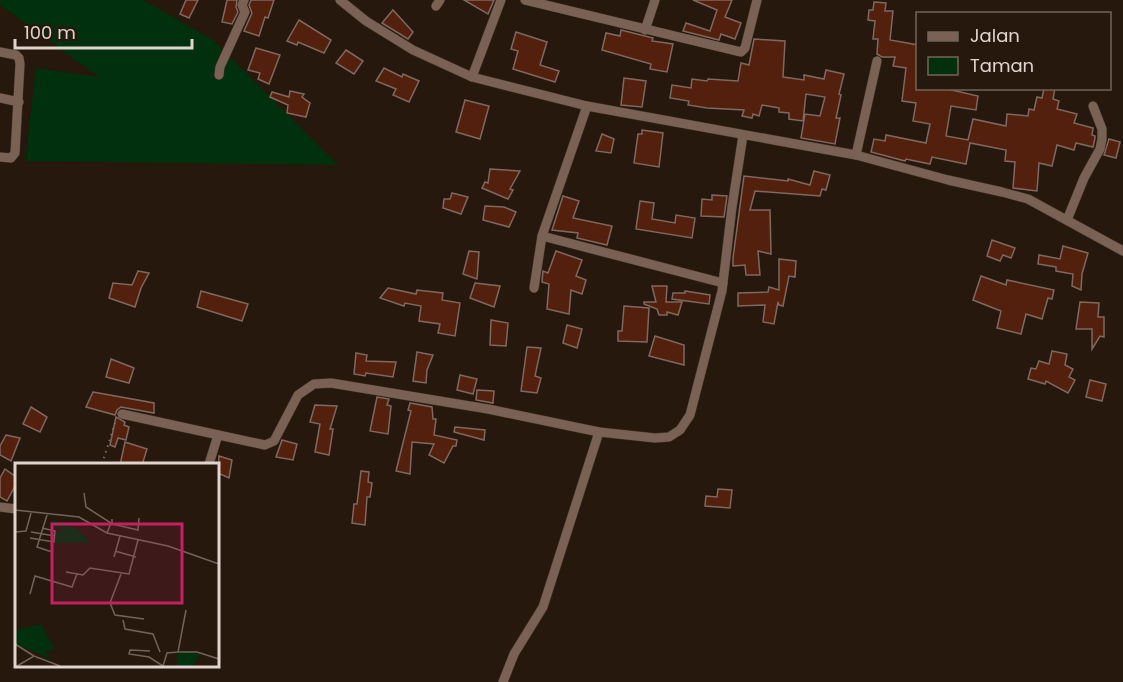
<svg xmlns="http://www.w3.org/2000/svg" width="1123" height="682" font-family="Poppins,sans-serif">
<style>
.green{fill:#01300e}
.building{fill:#52200c;stroke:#7f6860;stroke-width:1.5}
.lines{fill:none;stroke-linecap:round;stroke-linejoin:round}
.street-casing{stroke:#413228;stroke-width:10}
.path{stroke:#7a6c63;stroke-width:2;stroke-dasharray:1.5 4.5;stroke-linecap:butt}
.street{stroke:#796254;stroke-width:9}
.inset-road{fill:none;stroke:#71645a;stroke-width:1.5}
.view{fill:#c42161;fill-opacity:0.15;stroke:#c42161;stroke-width:3}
.inset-edge{fill:none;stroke:#e0d5ce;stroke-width:3}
</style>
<rect width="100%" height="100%" fill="#27180d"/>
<!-- green -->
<polygon class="green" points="0,0 141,0 147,2 213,40 338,165 25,161 36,68 99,77 0,5"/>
<!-- building -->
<g class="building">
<polygon points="186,0 198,0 189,18 180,14"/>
<polygon points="227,0 237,0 236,7 238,12 232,24 222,22"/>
<polygon points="251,0 274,0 268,18 265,17 259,36 244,31 252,13 249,5"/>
<polygon points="464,0 494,0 488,14"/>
<polygon points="693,0 732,0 725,17 741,23 735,39 721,34 719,40 683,31 686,23 710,31 717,10"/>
<polygon points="874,2 886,3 885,11 893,11 890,40 918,45 918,88 943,88 978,96 976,110 951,106 946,136 968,140 973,119 1006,126 1007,114 1028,116 1029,109 1034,110 1037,97 1042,98 1044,88 1055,88 1053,99 1059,101 1057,109 1077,114 1074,123 1093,128 1092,135 1095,136 1095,138 1093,147 1076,143 1074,150 1057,145 1052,166 1039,163 1037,191 1013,188 1015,162 1005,161 1006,150 970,143 966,164 932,157 930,164 906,159 905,161 871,152 874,139 885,141 886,135 926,143 930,124 913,121 916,103 902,101 906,68 893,66 895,57 882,57 877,54 878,39 873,39 875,21 868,20 869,10 873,10"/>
<polygon points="393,10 413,32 408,39 382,23"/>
<polygon points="299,20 331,40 324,53 298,42 297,45 287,41"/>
<polygon points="621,30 653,38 652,41 673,44 667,72 650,69 651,64 602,50 606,33 620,36"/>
<polygon points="516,32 547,42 540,65 559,71 555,82 513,69 518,51 511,49"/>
<polygon points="754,39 785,41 783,77 804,80 804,75 824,79 826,70 844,74 839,94 841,95 836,118 840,118 835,144 801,138 805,114 820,116 825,97 806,94 803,121 789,119 789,113 779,112 779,108 762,105 759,116 753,114 752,118 742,116 744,110 707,108 688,105 689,101 670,98 672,85 691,88 692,79 707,81 708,79 738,81 741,63 749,65"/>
<polygon points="256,48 280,55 269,84 258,79 260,73 248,70"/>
<polygon points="346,50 363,61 354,74 336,63"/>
<polygon points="384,68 402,77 403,74 419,81 409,102 393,95 396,89 376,81"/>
<polygon points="624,78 646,81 642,107 621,105"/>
<polygon points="290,91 304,94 302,97 310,103 306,117 287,113 288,105 270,97 272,92 289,97"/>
<polygon points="465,100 489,106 480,139 456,132"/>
<polygon points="642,130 663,133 659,167 634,163 638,134 642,134"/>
<polygon points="602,134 614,139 611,153 596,151"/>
<polygon points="1109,139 1120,142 1116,158 1104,155"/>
<polygon points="490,169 520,171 510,189 513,190 508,199 482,188 485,182 488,183"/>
<polygon points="814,171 830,175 826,190 822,189 820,196 755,191 750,210 770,210 771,254 758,251 760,275 746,275 745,265 733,266 733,258 744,176 788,181 788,179 810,185"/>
<polygon points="452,193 468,197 461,214 443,208 444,199 450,199"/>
<polygon points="712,195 727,196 724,217 701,216 702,199 712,200"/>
<polygon points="563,196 579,201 573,218 612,226 607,245 577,238 578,233 552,230"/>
<polygon points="640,201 654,203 652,219 675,223 676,215 695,218 692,238 636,229"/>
<polygon points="485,206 504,207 516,212 509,227 483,220"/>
<polygon points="992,240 1015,248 1011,258 1003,255 1000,261 987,256"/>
<polygon points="1063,246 1088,253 1082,274 1081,290 1072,286 1073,274 1056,271 1056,267 1038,264 1039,255 1060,259"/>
<polygon points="469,251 479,252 477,279 463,274"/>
<polygon points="556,251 582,260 576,276 586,280 582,294 571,290 569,314 547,309 549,284 542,282 543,271 548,273"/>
<polygon points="779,259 796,261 795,277 789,276 783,306 779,305 778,302 774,324 763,322 765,305 738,306 738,293 768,292 769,287 779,290"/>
<polygon points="138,271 149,273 141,288 135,307 109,298 113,283 132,285"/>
<polygon points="981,276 1006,285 1007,280 1054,290 1052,299 1048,298 1042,319 1026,314 1021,334 997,328 1001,311 973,300"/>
<polygon points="475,283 500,286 494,307 470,298"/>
<polygon points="652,286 667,286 666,302 682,302 678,315 667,312 667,315 659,315 657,309 644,304 644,302 656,302"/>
<polygon points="388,288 416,294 417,290 443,293 442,300 460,303 455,336 438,333 440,324 419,321 421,306 405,303 404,306 380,298"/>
<polygon points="201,291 248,304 242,321 197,307"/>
<polygon points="685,291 710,295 709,304 672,299 673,293 685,293"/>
<polygon points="1080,302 1099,303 1098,317 1104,317 1104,337 1100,336 1092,349 1092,329 1076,329"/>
<polygon points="624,306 649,308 647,342 618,341 618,331 622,331"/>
<polygon points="491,320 508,323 506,346 490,345"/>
<polygon points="567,325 582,329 577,348 563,343"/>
<polygon points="655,336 684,345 684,365 649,356"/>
<polygon points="527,347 541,348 535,376 541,378 537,393 521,391"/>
<polygon points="1052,351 1067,354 1065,365 1073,369 1069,377 1075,380 1068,393 1046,381 1045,384 1028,379 1031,368 1036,369 1039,361 1049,364"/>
<polygon points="417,352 433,355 427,370 426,383 413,381"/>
<polygon points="356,353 367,355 366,361 396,362 393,377 366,373 365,376 354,374"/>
<polygon points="111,359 134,368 129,383 106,377"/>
<polygon points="460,375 477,379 473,394 457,390"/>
<polygon points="1090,380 1106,384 1102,401 1086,397"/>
<polygon points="477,390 494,391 493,403 476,400"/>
<polygon points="93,392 154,403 154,413 121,407 117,410 115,415 86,407"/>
<polygon points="377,397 389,399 387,405 391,406 388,434 370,431"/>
<polygon points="410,403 432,407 433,419 436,419 434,435 457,440 456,446 453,446 444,463 429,455 434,444 412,442 410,474 396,471 411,411 408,410"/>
<polygon points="315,405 337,406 330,429 333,429 329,455 315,452 320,424 310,422"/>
<polygon points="31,407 47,417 40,432 23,424"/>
<polygon points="116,417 125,422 124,425 129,427 126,440 118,438 115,447 110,445"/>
<polygon points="455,427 485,430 484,440 454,432"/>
<polygon points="6,435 20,438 11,461 0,455 0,446"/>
<polygon points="282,440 297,444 293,460 276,457"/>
<polygon points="125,442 147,449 142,465 120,465"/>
<polygon points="219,456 232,460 229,478 218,473"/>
<polygon points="5,469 16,477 16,484 7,501 0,497 0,478"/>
<polygon points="361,471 369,472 368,482 372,483 370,497 367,497 365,525 352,523 354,504 357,504"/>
<polygon points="718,489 732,490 730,508 705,506 706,496 717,497"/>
</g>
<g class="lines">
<!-- street casing -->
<g class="street-casing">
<g id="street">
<polyline points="340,0 366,21 413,50 472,77 587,106 856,155 948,180 1002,192 1028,199 1123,251"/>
<polyline points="525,0 741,52 745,48 757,0"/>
<polyline points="436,6 440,0"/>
<polyline points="645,30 655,0"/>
<polyline points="0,52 16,55 19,58 20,64 15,153 11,158 0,157"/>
<polyline points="219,75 220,67 245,12 242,5 244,0"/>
<polyline points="472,77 501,0"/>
<polyline points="0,98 19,102"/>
<polyline points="856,155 877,61"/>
<polyline points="1067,220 1084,178 1100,149 1102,139 1102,129 1093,106"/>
<polyline points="542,236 723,283"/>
<polyline points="534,288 542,236 587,106"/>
<polyline points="122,414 265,445 274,441 298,395 314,384 331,383 488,409 599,432 655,438 669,437 680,430 690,415 722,291 732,207 743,135"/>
<polyline points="209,464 218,435"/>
<polyline points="0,507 16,509"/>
<polyline points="503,682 514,654 543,607 599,432"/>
</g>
</g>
<!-- path -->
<polyline class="path" points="102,464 115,423"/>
<!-- street -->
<use href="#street" class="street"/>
</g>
<!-- overview -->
<g transform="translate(15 463)">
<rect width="204" height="204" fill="#27180d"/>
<path d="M38,56L62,66L76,80H40L41,69H48L35,60ZM26,161L38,184L39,188L30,187L35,196L0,180V167ZM172,189L185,191L178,203H163L161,191Z" fill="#01300e"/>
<path class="inset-road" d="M69,30L71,44L96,60L92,70M0,47L64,54L92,70L153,83L204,101M32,52L22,84L37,89M97,56V61L123,67L124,55M0,69L11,68L16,50M16,69L40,73M15,75L39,79L40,68L27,65M100,88L121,94M99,94L105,73M51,109L68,112L75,105L114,111L123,77M106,111L95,140L100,152L129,156M15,131L20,113L57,124L62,111M171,147L163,189H182L204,196M108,157L110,166L138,171L145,189M0,181L19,193M135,188L115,187L114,191L134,194L148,203M2,203L19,193L45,203M148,203L152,190L163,189"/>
<path class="view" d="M37,61H167V140H37Z"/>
<rect width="204" height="204" class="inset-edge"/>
</g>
<!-- legend -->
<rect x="916" y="12" width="195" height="78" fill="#27180d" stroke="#71645a" stroke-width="1.5"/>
<rect x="928" y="32" width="30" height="9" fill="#796254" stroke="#71645a" stroke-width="1.5"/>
<text x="970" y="42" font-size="18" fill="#e0d5ce">Jalan</text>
<rect x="928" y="57" width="30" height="18" fill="#01300e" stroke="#71645a" stroke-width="1.5"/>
<text x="970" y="72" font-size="18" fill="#e0d5ce">Taman</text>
<!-- scale -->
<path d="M15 39v9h177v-9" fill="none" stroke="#e0d5ce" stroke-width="3"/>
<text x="24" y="39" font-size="18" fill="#e0d5ce" stroke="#27180d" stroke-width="4.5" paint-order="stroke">100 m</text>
</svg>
